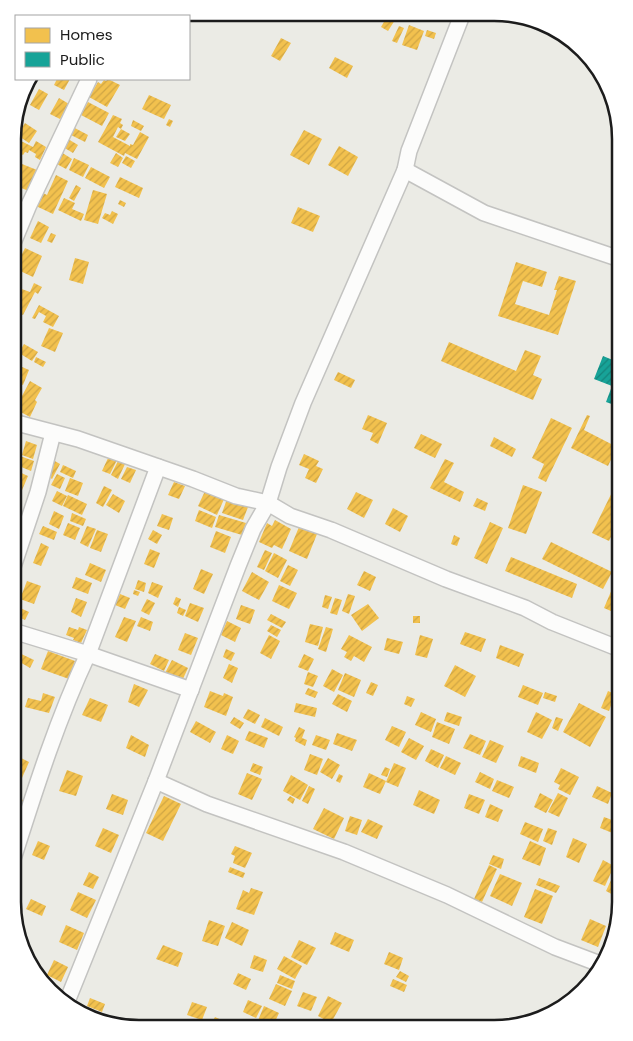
<svg xmlns="http://www.w3.org/2000/svg" width="633" height="1041" font-family="Poppins,sans-serif">
<style>
.homes{fill:url(#homes-hatch)}
.public{fill:url(#public-hatch)}
.lines{fill:none;stroke-linecap:round;stroke-linejoin:round}
.minor-casing{stroke:#c3c3c1;stroke-width:18}
.minor{stroke:#fcfcfb;stroke-width:15}
.rim{fill:none;stroke:#1c1c1c;stroke-width:2.5}
</style>
<defs>
<pattern id="homes-hatch" width="6" height="6" patternUnits="userSpaceOnUse" patternTransform="scale(1.25)"><rect width="6" height="6" fill="#f2c14e"/><path d="M-1 1l2-2M0 6l6-6M5 7l2-2" fill="none" stroke="#cfa544"/></pattern>
<pattern id="public-hatch" width="6" height="6" patternUnits="userSpaceOnUse" patternTransform="scale(1.25)"><rect width="6" height="6" fill="#17a398"/><path d="M-1 1l2-2M0 6l6-6M5 7l2-2" fill="none" stroke="#14847b"/></pattern>
</defs>
<rect width="100%" height="100%" fill="#ebebe5"/>
<!-- homes -->
<g class="homes">
<polygon points="139,13 154,13 160,16 133,16 134,14"/>
<polygon points="424,14 441,14 437,21"/>
<polygon points="388,15 395,20 388,31 381,27"/>
<polygon points="409,25 424,31 417,50 402,45"/>
<polygon points="399,26 404,28 397,43 392,41"/>
<polygon points="427,30 436,33 434,39 425,36"/>
<polygon points="281,38 291,43 280,61 271,56"/>
<polygon points="335,57 353,66 347,78 329,68"/>
<polygon points="57,79 70,79 64,90 54,85"/>
<polygon points="108,79 120,85 107,107 89,97 98,82 101,84 104,80 106,81"/>
<polygon points="39,89 48,94 39,110 30,105"/>
<polygon points="149,95 171,105 164,119 142,109"/>
<polygon points="59,98 69,104 60,119 50,114"/>
<polygon points="88,102 109,113 102,126 81,115"/>
<polygon points="113,115 122,119 120,123 123,125 121,129 118,127 113,137 130,146 130,144 133,145 140,132 149,137 137,159 125,153 124,156 98,142"/>
<polygon points="169,119 173,121 170,127 166,125"/>
<polygon points="133,120 144,126 141,131 131,126"/>
<polygon points="25,123 37,131 29,143 17,135"/>
<polygon points="71,126 88,135 85,142 67,133"/>
<polygon points="121,129 130,134 125,141 116,137"/>
<polygon points="304,130 322,139 309,165 290,155"/>
<polygon points="68,139 78,145 73,153 63,147"/>
<polygon points="21,141 33,147 36,141 46,147 40,160 35,157 36,154 29,150 28,153 25,152 23,155 16,151"/>
<polygon points="339,146 358,157 348,176 328,165"/>
<polygon points="61,152 72,159 66,169 55,163"/>
<polygon points="116,153 123,158 118,167 110,163"/>
<polygon points="126,156 135,161 131,168 122,163"/>
<polygon points="74,158 89,165 83,177 69,170"/>
<polygon points="17,162 37,170 29,191 13,185 13,171"/>
<polygon points="91,167 110,177 104,188 85,178"/>
<polygon points="56,175 68,181 53,214 36,206 43,193 47,195"/>
<polygon points="120,177 143,188 139,198 115,187"/>
<polygon points="76,185 81,188 74,201 69,198"/>
<polygon points="93,190 107,194 98,224 84,220"/>
<polygon points="64,198 75,203 72,209 84,214 81,221 58,210"/>
<polygon points="120,200 126,203 124,207 118,204"/>
<polygon points="298,207 320,216 313,232 291,223"/>
<polygon points="112,211 118,214 113,224 102,218 105,213 110,215"/>
<polygon points="38,221 49,227 41,243 30,238"/>
<polygon points="51,233 56,235 52,243 47,241"/>
<polygon points="25,248 42,256 33,277 16,269 18,264 13,262 18,252 22,254"/>
<polygon points="75,258 89,262 83,284 69,280"/>
<polygon points="516,262 547,272 542,287 523,281 515,304 549,315 557,290 554,290 559,276 576,281 558,335 498,316"/>
<polygon points="34,283 42,287 38,294 35,292 23,315 13,310 13,291 16,287 30,292"/>
<polygon points="39,305 59,316 53,327 43,322 46,316 39,312 35,319 32,318"/>
<polygon points="49,328 63,333 55,352 41,346"/>
<polygon points="449,342 516,371 525,350 541,356 533,375 542,379 533,400 441,361"/>
<polygon points="24,344 38,352 32,361 19,353"/>
<polygon points="36,357 46,362 43,367 34,362"/>
<polygon points="13,363 29,370 23,385 13,381"/>
<polygon points="338,372 355,380 351,388 334,380"/>
<polygon points="30,381 42,388 35,400 37,402 30,417 15,409"/>
<polygon points="368,415 387,423 378,444 370,440 373,433 362,429"/>
<polygon points="587,415 590,416 584,430 617,447 608,466 571,448"/>
<polygon points="551,418 572,428 546,482 538,478 544,464 532,458"/>
<polygon points="421,434 442,444 435,458 414,448"/>
<polygon points="494,437 516,449 512,457 490,446"/>
<polygon points="26,441 37,445 33,459 22,455"/>
<polygon points="304,454 319,461 316,466 323,469 316,483 305,478 309,469 299,465"/>
<polygon points="17,455 34,461 31,471 14,464"/>
<polygon points="109,456 117,460 110,474 102,471"/>
<polygon points="445,459 454,463 444,482 464,492 460,502 430,488"/>
<polygon points="53,460 60,464 52,479 46,475"/>
<polygon points="118,461 125,464 118,479 111,475"/>
<polygon points="63,465 76,471 73,478 60,472"/>
<polygon points="127,467 136,470 130,483 121,479"/>
<polygon points="17,471 28,476 20,495 13,492 13,477 15,477"/>
<polygon points="57,474 65,478 60,489 51,485"/>
<polygon points="620,476 620,518 609,541 592,533"/>
<polygon points="70,478 83,483 78,496 65,491"/>
<polygon points="174,482 185,486 179,499 168,495"/>
<polygon points="523,485 542,492 526,534 508,528"/>
<polygon points="104,486 112,490 103,507 96,503"/>
<polygon points="206,489 225,497 217,515 198,506"/>
<polygon points="57,491 67,496 62,506 52,501"/>
<polygon points="356,492 373,500 364,518 347,509"/>
<polygon points="113,494 125,501 119,513 106,505"/>
<polygon points="68,495 87,504 82,515 63,506"/>
<polygon points="477,498 488,503 485,511 473,506"/>
<polygon points="227,499 248,507 243,520 222,513"/>
<polygon points="393,508 408,516 400,532 385,524"/>
<polygon points="199,510 216,517 212,528 195,521"/>
<polygon points="54,511 64,516 59,529 49,524"/>
<polygon points="72,513 86,519 83,526 70,521"/>
<polygon points="162,514 173,518 169,530 157,526"/>
<polygon points="219,515 246,523 242,535 215,527"/>
<polygon points="275,520 291,529 282,549 274,545 272,548 259,542 267,523 272,526"/>
<polygon points="490,522 503,528 487,564 474,558"/>
<polygon points="68,523 80,528 75,540 63,535"/>
<polygon points="43,526 57,532 54,540 39,534"/>
<polygon points="87,526 96,529 88,547 80,543"/>
<polygon points="299,527 317,534 307,559 289,551"/>
<polygon points="97,530 108,534 101,552 90,548"/>
<polygon points="153,530 162,535 157,544 148,539"/>
<polygon points="216,531 231,537 225,553 210,547"/>
<polygon points="454,535 460,538 457,546 451,544"/>
<polygon points="551,542 612,572 603,589 542,559"/>
<polygon points="41,543 49,547 41,566 33,563"/>
<polygon points="150,549 160,553 154,568 144,564"/>
<polygon points="265,550 272,553 264,570 257,567"/>
<polygon points="274,553 287,560 278,578 265,571"/>
<polygon points="511,557 577,584 572,598 505,571"/>
<polygon points="90,563 106,570 101,582 85,575"/>
<polygon points="288,565 298,570 290,586 280,581"/>
<polygon points="201,569 213,574 204,594 193,589"/>
<polygon points="620,570 620,615 604,608"/>
<polygon points="364,571 376,577 370,591 357,585"/>
<polygon points="252,572 269,582 259,600 242,591"/>
<polygon points="76,577 92,583 88,594 72,588"/>
<polygon points="138,580 146,583 144,592 135,589"/>
<polygon points="27,581 41,586 34,604 20,599"/>
<polygon points="152,582 163,586 158,598 148,593"/>
<polygon points="279,585 297,593 289,609 272,601"/>
<polygon points="134,590 140,592 138,596 133,594"/>
<polygon points="120,594 130,598 125,609 115,605"/>
<polygon points="348,594 355,596 349,614 342,611"/>
<polygon points="325,595 332,597 328,609 322,607"/>
<polygon points="176,597 181,599 178,607 173,604"/>
<polygon points="76,598 87,602 81,617 71,612"/>
<polygon points="335,598 342,600 337,615 330,613"/>
<polygon points="147,599 155,603 149,615 141,611"/>
<polygon points="190,603 204,608 198,622 185,616"/>
<polygon points="368,604 379,618 362,631 351,615"/>
<polygon points="241,605 255,610 250,624 236,619"/>
<polygon points="18,607 29,612 25,620 14,615"/>
<polygon points="179,607 186,610 183,616 177,613"/>
<polygon points="271,614 286,622 282,628 267,620"/>
<rect x="413" y="616" width="7" height="7"/>
<polygon points="124,617 136,621 127,642 115,637"/>
<polygon points="141,617 153,622 150,631 137,626"/>
<polygon points="227,621 241,628 235,642 221,635"/>
<polygon points="310,624 323,627 318,646 305,642"/>
<polygon points="271,625 281,630 277,637 267,631"/>
<polygon points="69,627 78,630 79,627 87,630 81,643 73,640 74,638 66,635"/>
<polygon points="326,627 333,629 326,652 318,649"/>
<polygon points="465,632 486,639 481,652 460,644"/>
<polygon points="185,633 198,638 191,655 178,650"/>
<polygon points="269,635 280,641 271,659 260,653"/>
<polygon points="349,635 372,647 364,662 354,656 351,661 344,657 347,652 341,649"/>
<polygon points="420,635 433,639 427,658 415,655"/>
<polygon points="387,638 403,642 399,654 384,650"/>
<polygon points="500,645 524,654 519,667 496,658"/>
<polygon points="226,649 235,653 231,661 223,657"/>
<polygon points="15,651 34,660 30,668 13,658"/>
<polygon points="48,651 75,661 69,679 41,669"/>
<polygon points="155,654 169,660 164,671 150,664"/>
<polygon points="304,654 314,659 308,671 298,667"/>
<polygon points="172,660 188,668 182,681 165,673"/>
<polygon points="229,664 238,668 232,683 223,678"/>
<polygon points="455,665 476,676 465,697 444,686"/>
<polygon points="332,669 343,675 334,692 323,686"/>
<polygon points="308,672 318,676 313,687 304,684"/>
<polygon points="345,673 361,680 354,697 338,690"/>
<polygon points="371,682 378,685 373,696 366,693"/>
<polygon points="134,684 148,690 139,707 128,702"/>
<polygon points="523,685 543,693 538,705 518,697"/>
<polygon points="308,688 318,692 315,698 305,694"/>
<polygon points="210,691 223,696 224,693 233,697 226,716 204,707"/>
<polygon points="608,691 615,694 609,711 601,708"/>
<polygon points="545,692 557,696 555,702 543,698"/>
<polygon points="43,693 55,697 49,713 25,707 28,698 41,701"/>
<polygon points="338,694 352,701 347,712 332,704"/>
<polygon points="407,696 415,699 411,707 404,704"/>
<polygon points="90,698 108,705 101,722 82,715"/>
<polygon points="296,703 317,708 315,717 294,712"/>
<polygon points="579,703 606,717 590,747 563,732"/>
<polygon points="248,709 260,715 255,724 243,718"/>
<polygon points="421,712 436,719 431,732 415,725"/>
<polygon points="447,712 462,717 459,726 444,721"/>
<polygon points="536,712 552,720 542,739 527,732"/>
<polygon points="234,717 244,723 240,729 230,723"/>
<polygon points="556,717 563,719 558,731 552,728"/>
<polygon points="265,718 283,727 279,736 261,727"/>
<polygon points="196,721 216,732 210,743 190,732"/>
<polygon points="437,722 455,729 449,744 432,737"/>
<polygon points="617,723 620,724 620,732 614,729"/>
<polygon points="392,726 406,732 399,747 385,740"/>
<polygon points="299,727 305,730 302,738 307,740 305,746 295,741 296,738 294,737"/>
<polygon points="249,731 268,738 264,748 245,740"/>
<polygon points="337,733 357,740 352,751 333,744"/>
<polygon points="470,734 486,741 480,755 463,748"/>
<polygon points="131,735 149,745 145,757 126,748"/>
<polygon points="227,735 239,741 233,754 221,749"/>
<polygon points="316,735 330,740 326,750 312,745"/>
<polygon points="409,738 424,746 416,760 401,752"/>
<polygon points="490,740 504,746 496,763 482,757"/>
<polygon points="431,749 444,755 438,768 425,761"/>
<polygon points="310,754 323,759 317,775 304,770"/>
<polygon points="446,756 461,763 455,775 440,768"/>
<polygon points="521,756 539,763 536,773 518,766"/>
<polygon points="19,757 29,762 22,778 13,772"/>
<polygon points="328,758 340,765 332,779 320,772"/>
<polygon points="253,763 263,767 260,775 250,771"/>
<polygon points="394,763 406,768 398,787 386,782"/>
<polygon points="385,767 390,769 387,777 381,775"/>
<polygon points="561,768 579,777 570,795 558,789 560,785 554,782"/>
<polygon points="67,770 83,776 76,796 59,791"/>
<polygon points="480,772 494,779 490,789 475,782"/>
<polygon points="247,773 262,779 252,800 238,794"/>
<polygon points="369,773 386,781 380,794 363,787"/>
<polygon points="339,774 343,776 340,783 336,781"/>
<polygon points="291,775 308,785 300,800 283,791"/>
<polygon points="497,780 514,787 509,798 492,791"/>
<polygon points="309,786 315,789 308,804 302,801"/>
<polygon points="597,786 612,793 608,804 592,797"/>
<polygon points="419,790 440,800 434,814 413,805"/>
<polygon points="618,792 620,793 620,810 612,806"/>
<polygon points="540,793 553,800 546,813 534,807"/>
<polygon points="558,793 568,798 559,817 548,812"/>
<polygon points="112,794 128,800 123,815 106,809"/>
<polygon points="469,794 485,800 479,814 464,808"/>
<polygon points="13,795 25,801 15,820 13,818"/>
<polygon points="164,796 181,804 163,841 146,833"/>
<polygon points="290,796 295,799 293,804 287,800"/>
<polygon points="490,804 503,810 498,822 485,817"/>
<polygon points="324,808 344,818 334,839 313,829"/>
<polygon points="350,816 362,820 357,835 345,831"/>
<polygon points="604,817 620,823 615,834 600,828"/>
<polygon points="368,819 383,826 377,839 361,832"/>
<polygon points="525,822 543,829 538,842 520,834"/>
<polygon points="103,828 119,835 111,853 95,846"/>
<polygon points="548,828 557,831 552,845 543,841"/>
<polygon points="573,838 587,844 579,863 566,857"/>
<polygon points="38,841 50,846 44,860 32,855"/>
<polygon points="530,841 546,848 540,866 522,859"/>
<polygon points="235,846 252,853 245,868 233,863 235,856 231,854"/>
<polygon points="493,855 504,859 501,869 489,864"/>
<polygon points="603,860 614,866 605,886 593,881"/>
<polygon points="489,865 497,869 482,902 474,899"/>
<polygon points="230,867 245,873 243,878 228,872"/>
<polygon points="89,872 99,877 93,889 83,885"/>
<polygon points="500,874 522,883 512,906 490,896"/>
<polygon points="539,878 560,886 556,893 536,885"/>
<polygon points="612,878 620,882 619,898 606,891"/>
<polygon points="251,888 263,892 254,915 236,909 243,890 249,893"/>
<polygon points="535,889 553,896 542,924 524,917"/>
<polygon points="78,892 96,900 87,918 70,910"/>
<polygon points="31,899 46,906 42,916 26,909"/>
<polygon points="617,905 620,906 620,910 614,927 608,925"/>
<polygon points="590,919 606,926 598,947 581,940"/>
<polygon points="209,920 225,926 218,946 202,941"/>
<polygon points="232,922 249,930 242,946 225,938"/>
<polygon points="66,925 84,933 77,950 59,942"/>
<polygon points="335,932 354,940 349,952 330,944"/>
<polygon points="299,940 316,948 307,965 291,957"/>
<polygon points="163,945 183,953 178,967 156,959"/>
<polygon points="389,952 403,958 399,970 384,964"/>
<polygon points="254,955 267,960 263,972 250,968"/>
<polygon points="284,956 302,966 295,979 277,969"/>
<polygon points="54,960 68,967 61,982 47,975"/>
<polygon points="400,971 409,976 406,982 396,977"/>
<polygon points="238,973 251,979 246,990 233,984"/>
<polygon points="280,975 295,981 292,989 277,983"/>
<polygon points="393,979 407,985 404,992 390,986"/>
<polygon points="582,980 589,982 577,992"/>
<polygon points="276,984 292,991 285,1006 269,999"/>
<polygon points="303,992 317,997 311,1011 297,1006"/>
<polygon points="328,996 342,1003 331,1023 318,1016"/>
<polygon points="90,998 105,1004 102,1012 87,1006"/>
<polygon points="248,1000 262,1006 256,1018 243,1012"/>
<polygon points="192,1002 207,1007 202,1020 187,1015"/>
<polygon points="264,1006 279,1013 272,1028 257,1023"/>
<polygon points="215,1017 230,1024 229,1028 214,1028 210,1026"/>
</g>
<!-- public -->
<polygon class="public" points="603,356 620,363 620,407 606,402 612,386 594,379"/>
<g class="lines">
<!-- minor casing -->
<g class="minor-casing">
<g id="minor">
<polyline points="405,170 484,213 620,259"/>
<polyline points="13,243 28,207 89,79"/>
<polyline points="13,422 78,439 193,479 236,496 268,503 290,516 331,530 446,579 525,608 552,622 620,649"/>
<polyline points="13,567 38,492 53,433"/>
<polyline points="13,631 88,654 191,690"/>
<polyline points="156,781 207,804 344,852 447,895 555,947 600,964"/>
<path d="M13,859C35,790 57,720 88,654L158,467"/>
<polyline points="66,1004 156,781 238,566 253,529 268,503 279,467 303,403 405,170 409,151 462,15"/>
</g>
</g>
<!-- minor -->
<use href="#minor" class="minor"/>
</g>
<!-- crop -->
<path d="M0 0H633V1041H0ZM139 21H494A118 118 0 0 1 612 139V902A118 118 0 0 1 494 1020H139A118 118 0 0 1 21 902V139A118 118 0 0 1 139 21Z" fill="#fff" fill-rule="evenodd"/>
<path class="rim" d="M139 21H494A118 118 0 0 1 612 139V902A118 118 0 0 1 494 1020H139A118 118 0 0 1 21 902V139A118 118 0 0 1 139 21Z"/>
<!-- legend -->
<rect x="15" y="15" width="175" height="65" fill="#ffffff" stroke="#a4a4a4"/>
<rect x="25" y="28" width="25" height="15" fill="#f2c14e" stroke="#a4a4a4"/>
<text x="60" y="40" font-size="15" fill="#1c1c1c">Homes</text>
<rect x="25" y="52" width="25" height="15" fill="#17a398" stroke="#a4a4a4"/>
<text x="60" y="65" font-size="15" fill="#1c1c1c">Public</text>
</svg>
